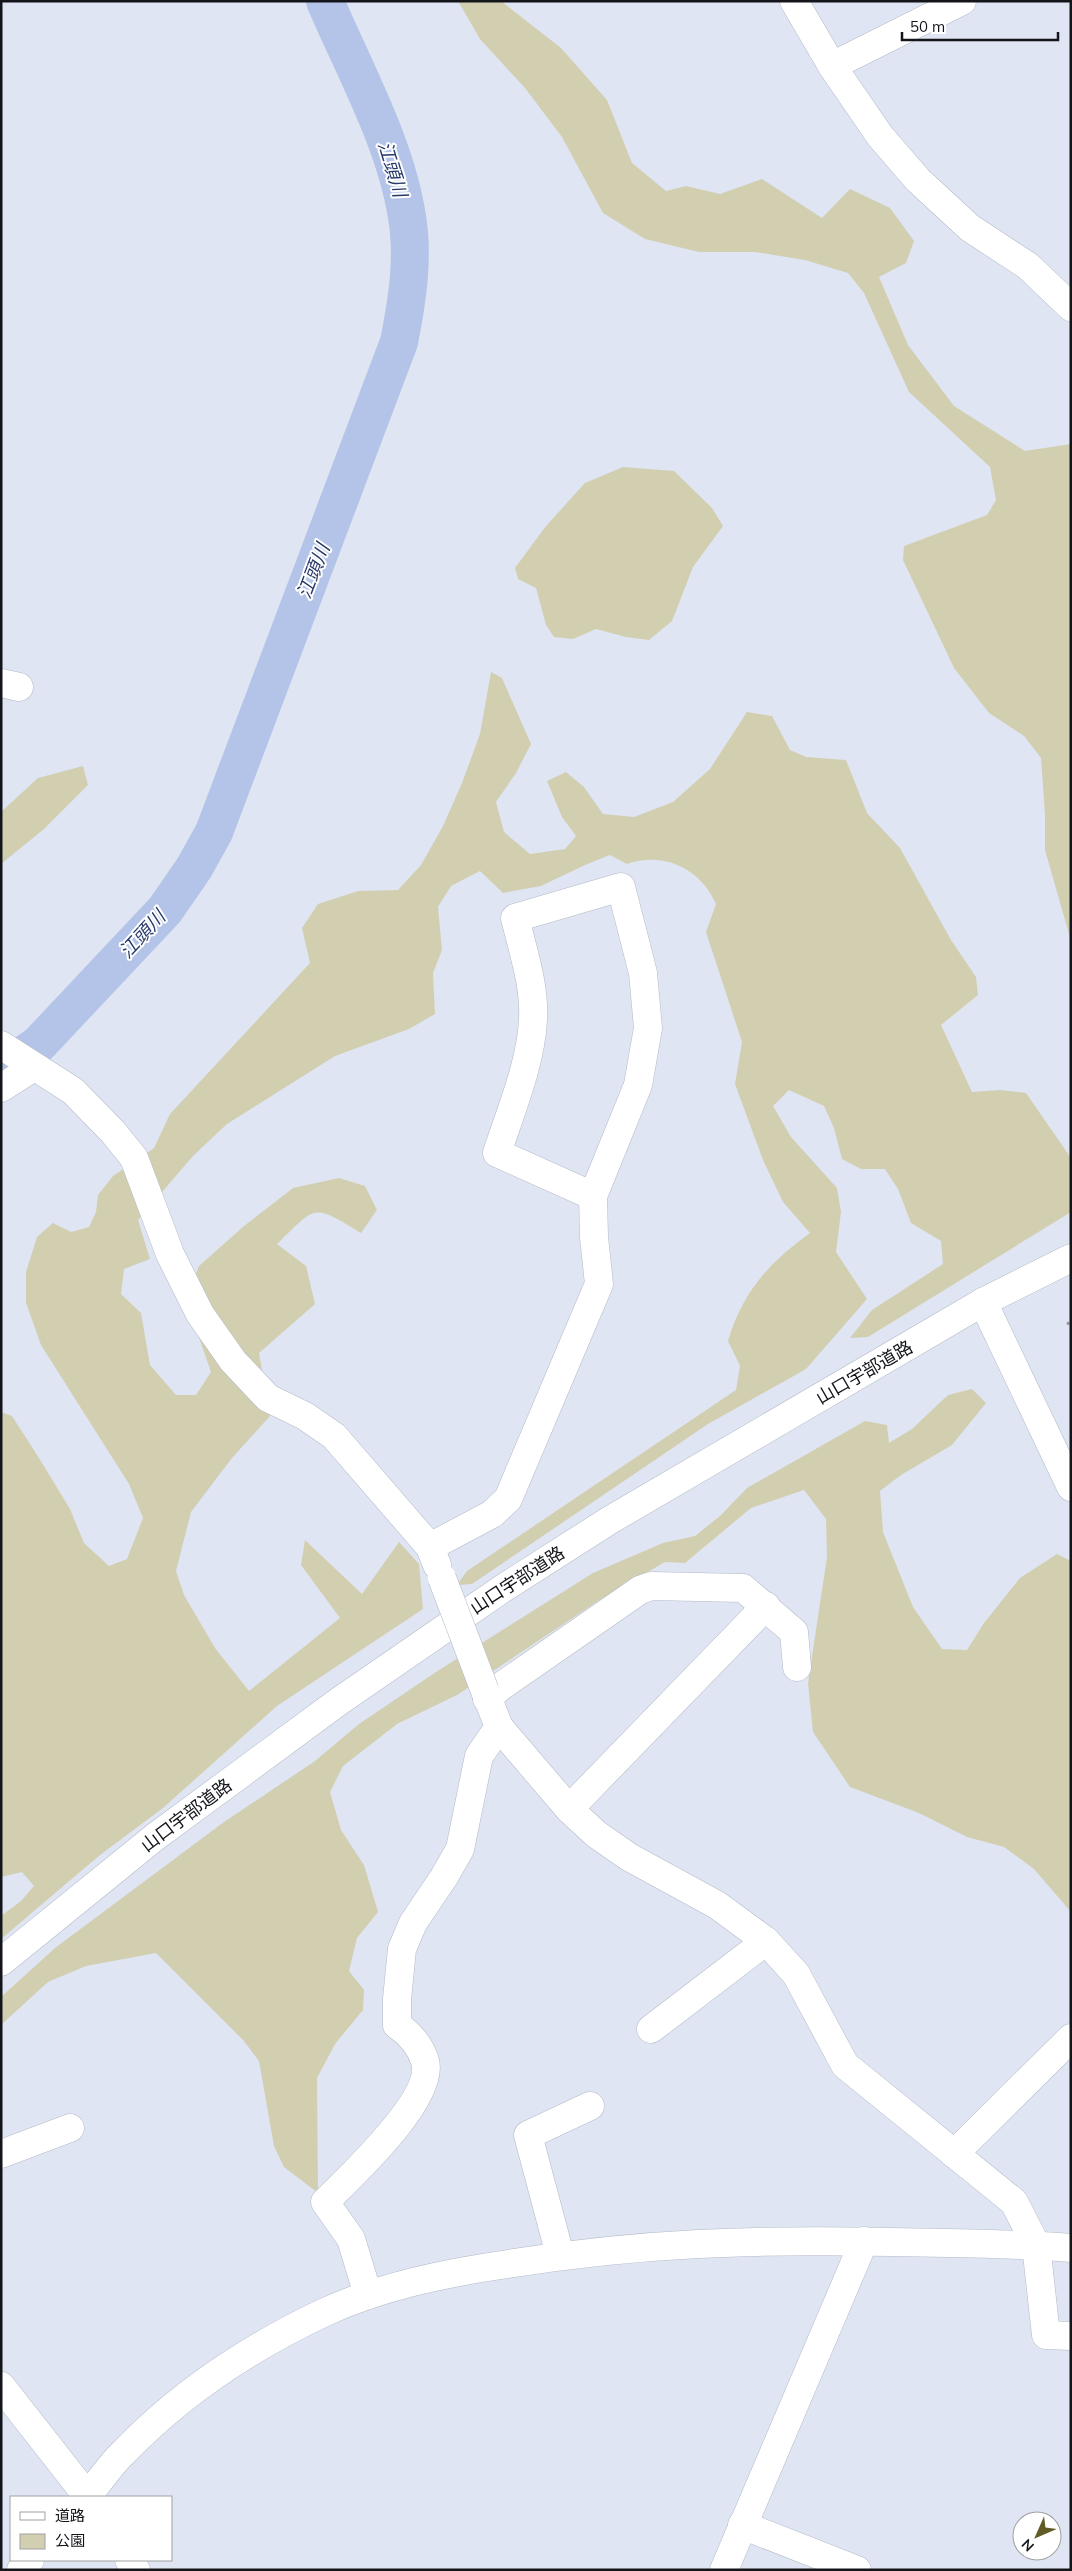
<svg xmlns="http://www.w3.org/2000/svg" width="1072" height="2571" font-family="Mulish,'Noto Sans JP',sans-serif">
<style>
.green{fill:#d2cfb1}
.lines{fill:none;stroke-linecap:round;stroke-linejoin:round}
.river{stroke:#b3c4e8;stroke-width:38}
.minor-casing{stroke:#b3bac7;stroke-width:29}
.major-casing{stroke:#b3bac7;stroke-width:29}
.path{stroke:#8e929d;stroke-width:3;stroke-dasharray:2.5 4;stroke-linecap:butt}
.minor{stroke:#fff;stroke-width:28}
.major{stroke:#fff;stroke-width:28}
.minor-bridge-casing{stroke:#b3bac7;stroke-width:29;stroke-linecap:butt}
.minor-bridge{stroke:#fff;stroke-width:28}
.labels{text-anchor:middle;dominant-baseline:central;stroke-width:4;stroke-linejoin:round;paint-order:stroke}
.street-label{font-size:18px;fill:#13151a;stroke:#fff}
.water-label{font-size:19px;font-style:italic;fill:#283b6a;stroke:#fff}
</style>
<rect width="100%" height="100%" fill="#dfe5f3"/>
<!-- green -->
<g class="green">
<polygon points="458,1 501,1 561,48 607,100 632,163 666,191 686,186 720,194 762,179 822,218 850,189 890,208 914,241 906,263 879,277 908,345 954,406 1025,451 1071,444 1071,941 1045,850 1045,814 1041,758 1024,736 989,713 954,668 903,560 904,546 987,515 996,500 990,467 909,392 864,293 848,273 805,260 755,252 699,252 645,239 603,213 562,137 525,88 480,39"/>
<polygon points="623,467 674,471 712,508 723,526 693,567 672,621 649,640 626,637 596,629 573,639 554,637 546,625 536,588 518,579 515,568 546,526 585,483"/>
<path d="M491,672L502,678L531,744L516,773L496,802L504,832L530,854L565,849L576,836L562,817L547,781L566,772L584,787L603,814L634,817L673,802L710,769L747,712L772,716L790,750L806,757L846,760L867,813L900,848L951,940L976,977L978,995L941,1025L972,1092L1000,1090L1026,1093L1071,1158V1212L868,1337L850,1338L872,1310L943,1264L941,1241L911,1223L898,1189L885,1169H861L842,1159L834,1128L824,1106L789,1090L773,1106L791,1137L837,1188L841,1212L836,1252L867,1299L806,1369L708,1424L472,1584L457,1585L467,1571L736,1390L740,1366L728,1341C743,1291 769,1263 810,1233L783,1202L763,1160L735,1084L742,1042L706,932L716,904C701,869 664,851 627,864L610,855L585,865L541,886L503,893L480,871L451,886L438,907L442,950L433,973L435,1014L409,1029L335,1056L227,1124L193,1156L138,1220L150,1259L124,1269L121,1294L141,1313L150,1365L176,1395H196L211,1372L186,1300L199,1266L244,1226L293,1188L339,1178L365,1186L377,1210L361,1233C312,1203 317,1205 277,1244L306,1266L315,1304L259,1353L270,1416L232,1458L191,1512L176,1571L184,1595L215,1648L249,1691L340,1618L301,1565L305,1540L362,1594L399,1542L419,1564L423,1609L277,1706L163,1808L100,1855L1,1939V1916L21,1901L34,1886L22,1872L1,1877V1412L12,1416L39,1458L70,1509L84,1543L109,1566L127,1559L143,1518L129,1484L41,1345L26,1303V1272L37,1237L53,1223L71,1232L89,1227L96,1212L98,1195L113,1176L154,1148L170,1114L310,963L302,928L318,904L358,891L398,890L421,865L443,826L462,783L480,734Z"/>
<polygon points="83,766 88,785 44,829 1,864 1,812 38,778"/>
<polygon points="972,1389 986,1403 952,1445 901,1475 880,1491 883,1532 913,1607 942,1649 967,1650 984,1623 1020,1578 1057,1554 1071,1561 1071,1912 1034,1869 1004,1847 967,1837 919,1813 850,1787 813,1732 808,1683 827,1557 826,1519 804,1490 751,1508 685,1563 665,1562 601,1599 457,1695 397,1724 343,1766 330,1792 341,1830 364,1865 378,1912 357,1938 349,1971 364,1990 363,2010 335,2044 317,2078 318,2193 284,2167 274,2146 259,2061 243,2040 156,1953 86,1966 48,1982 1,2025 1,1997 55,1948 224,1822 315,1761 359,1724 436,1672 593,1573 663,1543 695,1536 720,1516 747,1488 865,1421 887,1425 889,1443 912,1429 948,1395"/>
</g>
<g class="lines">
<!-- river -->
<path class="river" d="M1,1071L39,1044L165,910L194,868L214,832L399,342C407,302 414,258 407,217C396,144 354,69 325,1"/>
<!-- minor casing -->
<g class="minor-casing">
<g id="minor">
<polyline points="794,1 832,66 880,136 918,180 970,228 1028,266 1071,307"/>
<polyline points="832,66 962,1"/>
<polyline points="1,683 19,687"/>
<polyline points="1,1045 73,1091 113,1132 134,1158 170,1254 200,1314 233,1361 268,1398 305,1416 334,1436 430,1547 437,1565"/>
<polyline points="1,1088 34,1067"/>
<polyline points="983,1302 1071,1487"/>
<path d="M430,1547L492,1514L508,1499L599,1284L594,1237L593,1196L638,1085L648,1028L643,973L621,887L515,918C523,951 535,986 533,1020C531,1063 510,1113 497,1153L593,1196"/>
<polyline points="485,1691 499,1727 569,1809 596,1834 629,1857 717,1905 766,1941 796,1974 845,2065 1014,2202 1036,2245 1046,2335 1071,2336"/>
<polyline points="487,1699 500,1687 640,1590 651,1586 743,1588 794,1632 797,1667"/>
<polyline points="569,1809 766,1606"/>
<polyline points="651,2029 766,1941"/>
<polyline points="1,2154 70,2128"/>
<polyline points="954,2154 1071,2038"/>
<polyline points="560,2255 528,2135 590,2106"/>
<path d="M368,2295L351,2239L325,2202C350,2177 436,2098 425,2061C420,2045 410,2034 397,2025V1999L402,1949L413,1923L444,1877L460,1849L479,1756L499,1727"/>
<polyline points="1,2386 88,2497"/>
<path d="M87,2497C99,2482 110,2465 124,2452C181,2393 249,2348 323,2313C381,2286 446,2273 508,2264C637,2243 759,2239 890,2242C950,2243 1011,2243 1071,2248"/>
<polyline points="742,2525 857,2570"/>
<polyline points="129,2560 136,2570"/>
<polyline points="21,2570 30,2560"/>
<polyline points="724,2570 864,2241"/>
</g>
</g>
<!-- major casing -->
<g class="major-casing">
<polyline id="major" points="1,1962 155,1837 338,1702 502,1589 610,1520 983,1302 1071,1258"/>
</g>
<!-- path -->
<polyline class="path" points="1067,1324 1071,1322"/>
<!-- minor -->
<use href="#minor" class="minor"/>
<!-- major -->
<use href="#major" class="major"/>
<!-- minor-bridge casing -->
<g class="minor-bridge-casing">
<polyline id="minor-bridge" points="442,1578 485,1691"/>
</g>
<!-- minor-bridge -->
<use href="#minor-bridge" class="minor-bridge"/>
</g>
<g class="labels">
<!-- street labels -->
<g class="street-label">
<text transform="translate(864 1372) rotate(-30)">山口宇部道路</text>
<text transform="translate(517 1580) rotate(-33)">山口宇部道路</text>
<text transform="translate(186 1815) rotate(-37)">山口宇部道路</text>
</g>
<!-- water labels -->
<g class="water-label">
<text transform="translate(393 169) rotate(73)">江頭川</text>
<text transform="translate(313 571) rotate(-69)">江頭川</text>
<text transform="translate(142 934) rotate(-47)">江頭川</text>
</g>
</g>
<!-- border -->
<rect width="1072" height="2571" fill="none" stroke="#13151a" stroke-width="5"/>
<!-- legend -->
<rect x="10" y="2496" width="162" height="65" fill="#ffffff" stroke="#a1a1a3"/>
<rect x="20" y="2512" width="25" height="8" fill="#ffffff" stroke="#a1a1a3"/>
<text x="55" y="2521" font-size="15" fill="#13151a">道路</text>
<rect x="20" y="2534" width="25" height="15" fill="#d2cfb1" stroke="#a1a1a3"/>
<text x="55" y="2546" font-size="15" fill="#13151a">公園</text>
<!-- north arrow -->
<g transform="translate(1037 2536) rotate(225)"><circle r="24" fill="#ffffff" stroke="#a1a1a3"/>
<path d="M0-4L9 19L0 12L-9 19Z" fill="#615b27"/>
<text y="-8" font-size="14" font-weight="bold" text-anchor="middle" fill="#13151a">N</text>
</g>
<!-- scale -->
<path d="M902 32v8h156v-8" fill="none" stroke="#13151a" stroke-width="2.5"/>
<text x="910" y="32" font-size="15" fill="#13151a" stroke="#ffffff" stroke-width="4" paint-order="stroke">50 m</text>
</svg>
